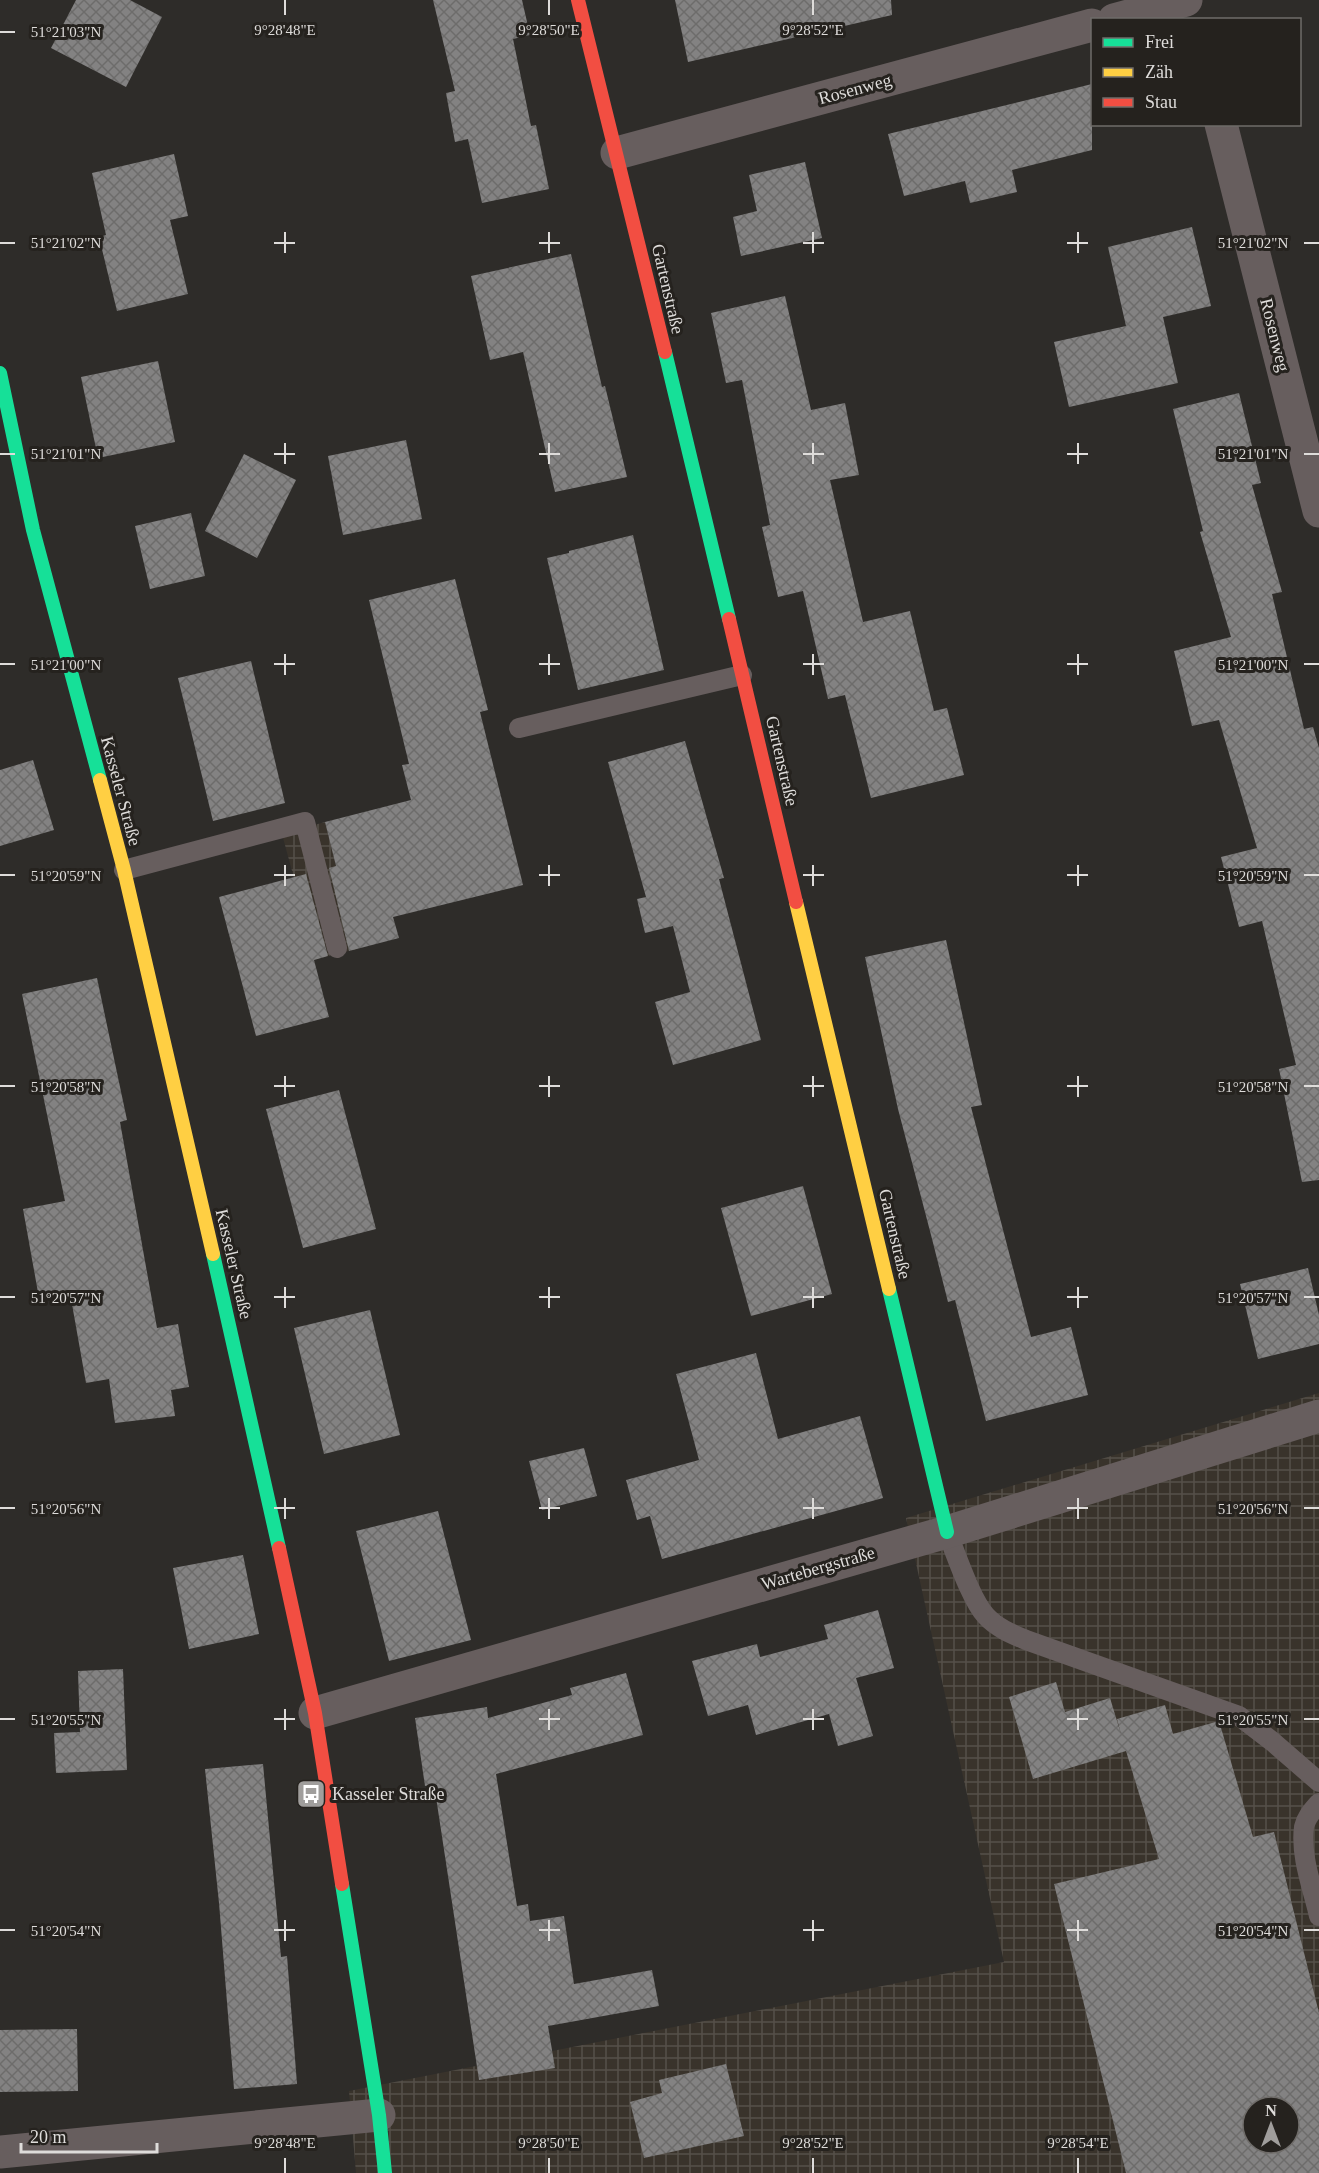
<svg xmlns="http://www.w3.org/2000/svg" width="1319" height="2173" font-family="Georgia,serif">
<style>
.industrial{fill:url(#industrial-grid);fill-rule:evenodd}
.building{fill:url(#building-cross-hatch);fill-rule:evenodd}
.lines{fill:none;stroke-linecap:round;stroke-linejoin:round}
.lane{stroke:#675e5e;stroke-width:20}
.street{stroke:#675e5e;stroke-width:33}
.fast{stroke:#16e098;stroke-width:14}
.slow{stroke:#ffcf43;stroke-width:14}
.jam{stroke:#f24e42;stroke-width:14}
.ticks{fill:none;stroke:#dedcda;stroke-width:2}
.labels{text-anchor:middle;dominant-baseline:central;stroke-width:6;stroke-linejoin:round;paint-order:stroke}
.street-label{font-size:18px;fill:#dedcda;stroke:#25221e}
.poi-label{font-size:18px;fill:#dedcda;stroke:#25221e;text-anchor:start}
.ticks-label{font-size:15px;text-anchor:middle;fill:#dedcda;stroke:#25221e;stroke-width:6;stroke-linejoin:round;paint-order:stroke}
</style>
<defs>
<pattern id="industrial-grid" width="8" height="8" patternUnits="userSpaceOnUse" patternTransform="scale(1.5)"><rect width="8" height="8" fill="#39332b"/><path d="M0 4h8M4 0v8" fill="none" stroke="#555049"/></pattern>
<pattern id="building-cross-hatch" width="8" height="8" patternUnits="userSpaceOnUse" patternTransform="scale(1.5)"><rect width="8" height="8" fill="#838282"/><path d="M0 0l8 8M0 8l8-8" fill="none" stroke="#6d6c6b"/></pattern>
</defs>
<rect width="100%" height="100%" fill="#2e2c29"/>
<!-- industrial -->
<g class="industrial">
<polygon points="325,822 357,949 316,959 282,834"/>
<path d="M1319,1393V2173H356L349,2091L1004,1962L906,1518ZM1253,2107H1289V2143H1253Z"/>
</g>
<!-- building -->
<g class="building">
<polygon points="76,0 130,0 162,17 126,87 51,48"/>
<polygon points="433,0 522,0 530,35 513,39 531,126 536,125 549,189 482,203 468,139 455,142 446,93 455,91"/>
<polygon points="675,0 891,0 892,15 688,62"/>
<polygon points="1092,84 1092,150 1012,170 1017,192 970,203 965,181 904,196 888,134"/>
<polygon points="174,154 188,216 170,220 188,294 117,311 99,237 106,235 92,173"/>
<polygon points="805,162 822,238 741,256 733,217 757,211 749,175"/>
<polygon points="1192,227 1211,306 1163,317 1178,383 1069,407 1054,342 1126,326 1108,247"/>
<polygon points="571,254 602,387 605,386 627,477 555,492 523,352 490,360 471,276"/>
<polygon points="785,296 811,410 845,403 859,475 830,480 863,622 910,611 934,711 947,708 964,775 871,798 845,695 828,699 803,591 778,597 762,527 770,525 742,380 726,383 711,313"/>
<polygon points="158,361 175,442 98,458 81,377"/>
<polygon points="1239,393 1261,483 1252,485 1282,592 1272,594 1304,729 1313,727 1319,748 1319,1180 1302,1182 1279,1069 1296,1065 1262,921 1239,927 1221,857 1257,848 1219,720 1192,726 1174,651 1231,637 1200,532 1203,531 1173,409"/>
<polygon points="406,440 422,519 343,535 328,456"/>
<polygon points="244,454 296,480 257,558 205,531"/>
<polygon points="191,513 205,576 150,589 135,526"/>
<polygon points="633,535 664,670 578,690 547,558 569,553 569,551"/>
<polygon points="455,579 488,710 480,712 523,885 393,917 399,938 349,951 329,868 336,866 325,822 411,800 402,765 409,764 369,600"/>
<polygon points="251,661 285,803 213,821 178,678"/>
<polygon points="685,741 724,878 719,879 761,1040 673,1065 655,1002 690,992 673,926 645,933 637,899 646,897 608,762"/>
<polygon points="33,760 54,830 0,846 0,770"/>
<polygon points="306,874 328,956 314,960 329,1017 256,1036 219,897"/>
<polygon points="946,940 982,1105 971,1107 1031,1337 1071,1327 1088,1395 986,1421 955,1300 948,1302 931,1235 898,1109 865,957"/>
<polygon points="97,978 127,1120 120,1122 157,1328 178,1324 189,1387 171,1390 175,1416 115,1423 109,1379 86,1383 70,1293 39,1298 23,1209 65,1201 22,994"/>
<polygon points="339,1090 376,1229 303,1248 266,1109"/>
<polygon points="803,1186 832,1294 751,1316 721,1208"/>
<polygon points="1308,1268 1319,1315 1319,1344 1258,1359 1240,1284"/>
<polygon points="370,1310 400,1435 324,1454 294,1328"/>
<polygon points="756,1353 778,1439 860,1416 883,1498 662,1559 650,1516 637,1520 626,1480 699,1460 676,1374"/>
<polygon points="584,1448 597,1496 542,1510 529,1461"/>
<polygon points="438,1511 471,1640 389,1661 356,1531"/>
<polygon points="243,1555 259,1634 189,1649 173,1568"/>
<polygon points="878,1610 894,1668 856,1678 873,1736 838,1746 829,1714 756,1735 748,1705 708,1716 692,1661 757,1644 760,1657 828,1639 824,1625"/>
<polygon points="123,1669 127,1770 56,1773 54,1733 80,1732 78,1671"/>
<polygon points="626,1673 643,1735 496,1774 517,1906 528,1904 530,1921 564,1916 574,1984 652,1970 659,2006 548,2026 555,2068 479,2080 434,1784 425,1786 415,1718 487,1707 488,1718 572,1695 570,1688"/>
<path d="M1056,1682L1065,1712L1110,1698L1121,1734L1117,1719L1165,1705L1173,1734L1219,1721L1253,1837L1274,1832L1319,2013V2173H1126L1054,1884L1159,1859L1126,1751L1033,1779L1009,1697ZM1253,2107H1289V2143H1253Z"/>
<polygon points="263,1764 281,1957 287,1956 297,2084 234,2089 219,1903 205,1769"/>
<polygon points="77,2029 78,2091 0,2092 0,2030"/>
<polygon points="726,2064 744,2136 644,2158 630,2102 662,2093 659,2080"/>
</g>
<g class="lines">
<!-- lane -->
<g class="lane">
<polyline points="519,728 742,675"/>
<polyline points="124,870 305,822 337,948"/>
<path d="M947,1532C956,1554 971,1600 986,1616C997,1628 1012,1634 1026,1640L1239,1716L1273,1742L1319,1782"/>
<path d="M1319,1803C1313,1810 1306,1817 1304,1827C1300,1856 1313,1889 1319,1916"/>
</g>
<!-- street -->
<g class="street">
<polyline points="1114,20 1186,0"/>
<polyline points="1221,124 1319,511"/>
<polyline points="617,153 1092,25"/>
<polyline points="315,1713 947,1532 1319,1416"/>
<polyline points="0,2152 379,2115"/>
</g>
<!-- fast -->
<g class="fast">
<polyline points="665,352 729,619"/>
<polyline points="0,373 33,530 100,780"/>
<polyline points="213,1254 279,1548"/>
<polyline points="889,1289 947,1532"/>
<polyline points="342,1884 379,2115 385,2173"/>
</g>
<!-- slow -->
<g class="slow">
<polyline points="100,780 124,870 213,1254"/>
<polyline points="796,902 889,1289"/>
</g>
<!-- jam -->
<g class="jam">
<polyline points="578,0 665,352"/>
<polyline points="729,619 796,902"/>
<polyline points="279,1548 315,1713 342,1884"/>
</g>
</g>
<!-- ticks -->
<path class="ticks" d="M285,0V15M549,0V15M813,0V15M0,32H15M285,232V253M549,232V253M813,232V253M1078,232V253M0,243H15M274,243H295M539,243H560M803,243H824M1067,243H1088M1304,243H1319M285,443V464M549,443V464M813,443V464M1078,443V464M0,454H15M274,454H295M539,454H560M803,454H824M1067,454H1088M1304,454H1319M285,654V675M549,654V675M813,654V675M1078,654V675M0,664H15M274,664H295M539,664H560M803,664H824M1067,664H1088M1304,664H1319M285,865V886M549,865V886M813,865V886M1078,865V886M0,875H15M274,875H295M539,875H560M803,875H824M1067,875H1088M1304,875H1319M285,1076V1097M549,1076V1097M813,1076V1097M1078,1076V1097M0,1086H15M274,1086H295M539,1086H560M803,1086H824M1067,1086H1088M1304,1086H1319M285,1287V1308M549,1287V1308M813,1287V1308M1078,1287V1308M0,1297H15M274,1297H295M539,1297H560M803,1297H824M1067,1297H1088M1304,1297H1319M285,1498V1519M549,1498V1519M813,1498V1519M1078,1498V1519M0,1508H15M274,1508H295M539,1508H560M803,1508H824M1067,1508H1088M1304,1508H1319M285,1709V1730M549,1709V1730M813,1709V1730M1078,1709V1730M0,1719H15M274,1719H295M539,1719H560M803,1719H824M1067,1719H1088M1304,1719H1319M285,1920V1941M549,1920V1941M813,1920V1941M1078,1920V1941M0,1930H15M274,1930H295M539,1930H560M803,1930H824M1067,1930H1088M1304,1930H1319M285,2158V2173M549,2158V2173M813,2158V2173M1078,2158V2173"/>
<!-- icons -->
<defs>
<g id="bus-square" transform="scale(1.5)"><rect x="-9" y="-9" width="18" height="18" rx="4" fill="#a09e9c" stroke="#25221e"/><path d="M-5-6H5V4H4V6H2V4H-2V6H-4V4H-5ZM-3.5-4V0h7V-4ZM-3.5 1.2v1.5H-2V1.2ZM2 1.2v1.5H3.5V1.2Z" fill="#fff"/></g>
</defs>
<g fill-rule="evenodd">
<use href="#bus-square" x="311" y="1794"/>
</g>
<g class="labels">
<!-- street labels -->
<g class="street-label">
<text transform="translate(855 89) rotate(-15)">Rosenweg</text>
<text transform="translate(668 289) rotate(77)">Gartenstraße</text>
<text transform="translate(1275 335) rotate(76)">Rosenweg</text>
<text transform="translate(782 761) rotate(77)">Gartenstraße</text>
<text transform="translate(121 791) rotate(75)">Kasseler Straße</text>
<text transform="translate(895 1234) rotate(77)">Gartenstraße</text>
<text transform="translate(234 1264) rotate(77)">Kasseler Straße</text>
<text transform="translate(818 1568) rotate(-16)">Wartebergstraße</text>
</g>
<!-- poi labels -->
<g class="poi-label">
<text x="332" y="1794">Kasseler Straße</text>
</g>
</g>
<g class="ticks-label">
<text x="285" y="35">9°28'48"E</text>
<text x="549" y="35">9°28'50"E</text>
<text x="813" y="35">9°28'52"E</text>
<text x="66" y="37">51°21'03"N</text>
<text x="66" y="248">51°21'02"N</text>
<text x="1253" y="248">51°21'02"N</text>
<text x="66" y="459">51°21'01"N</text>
<text x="1253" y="459">51°21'01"N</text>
<text x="66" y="670">51°21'00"N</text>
<text x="1253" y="670">51°21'00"N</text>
<text x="66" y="881">51°20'59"N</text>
<text x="1253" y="881">51°20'59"N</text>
<text x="66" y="1092">51°20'58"N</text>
<text x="1253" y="1092">51°20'58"N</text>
<text x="66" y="1303">51°20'57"N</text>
<text x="1253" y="1303">51°20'57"N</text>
<text x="66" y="1514">51°20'56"N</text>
<text x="1253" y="1514">51°20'56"N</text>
<text x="66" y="1725">51°20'55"N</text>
<text x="1253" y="1725">51°20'55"N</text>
<text x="66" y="1936">51°20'54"N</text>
<text x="1253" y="1936">51°20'54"N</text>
<text x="285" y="2148">9°28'48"E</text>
<text x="549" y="2148">9°28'50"E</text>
<text x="813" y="2148">9°28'52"E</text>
<text x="1078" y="2148">9°28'54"E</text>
</g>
<!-- legend -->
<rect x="1091" y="18" width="210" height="108" fill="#25221e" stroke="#6f6c69" stroke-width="1.5"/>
<rect x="1103" y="38" width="30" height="9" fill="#16e098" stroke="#6f6c69" stroke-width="1.5"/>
<text x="1145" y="48" font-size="18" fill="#dedcda">Frei</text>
<rect x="1103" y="68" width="30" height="9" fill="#ffcf43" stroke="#6f6c69" stroke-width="1.5"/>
<text x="1145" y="78" font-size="18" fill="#dedcda">Zäh</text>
<rect x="1103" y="98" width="30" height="9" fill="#f24e42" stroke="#6f6c69" stroke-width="1.5"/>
<text x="1145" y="108" font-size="18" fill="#dedcda">Stau</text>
<!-- north arrow -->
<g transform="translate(1271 2125)"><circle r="28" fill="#25221e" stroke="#6f6c69" stroke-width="1.5"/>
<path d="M0-4.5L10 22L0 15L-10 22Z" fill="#a09e9c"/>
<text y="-9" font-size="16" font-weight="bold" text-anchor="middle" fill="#dedcda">N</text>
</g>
<!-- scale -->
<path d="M21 2143v9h136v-9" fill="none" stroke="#dedcda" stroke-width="3"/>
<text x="30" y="2143" font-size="18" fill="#dedcda" stroke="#25221e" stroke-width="4.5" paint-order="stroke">20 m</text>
</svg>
